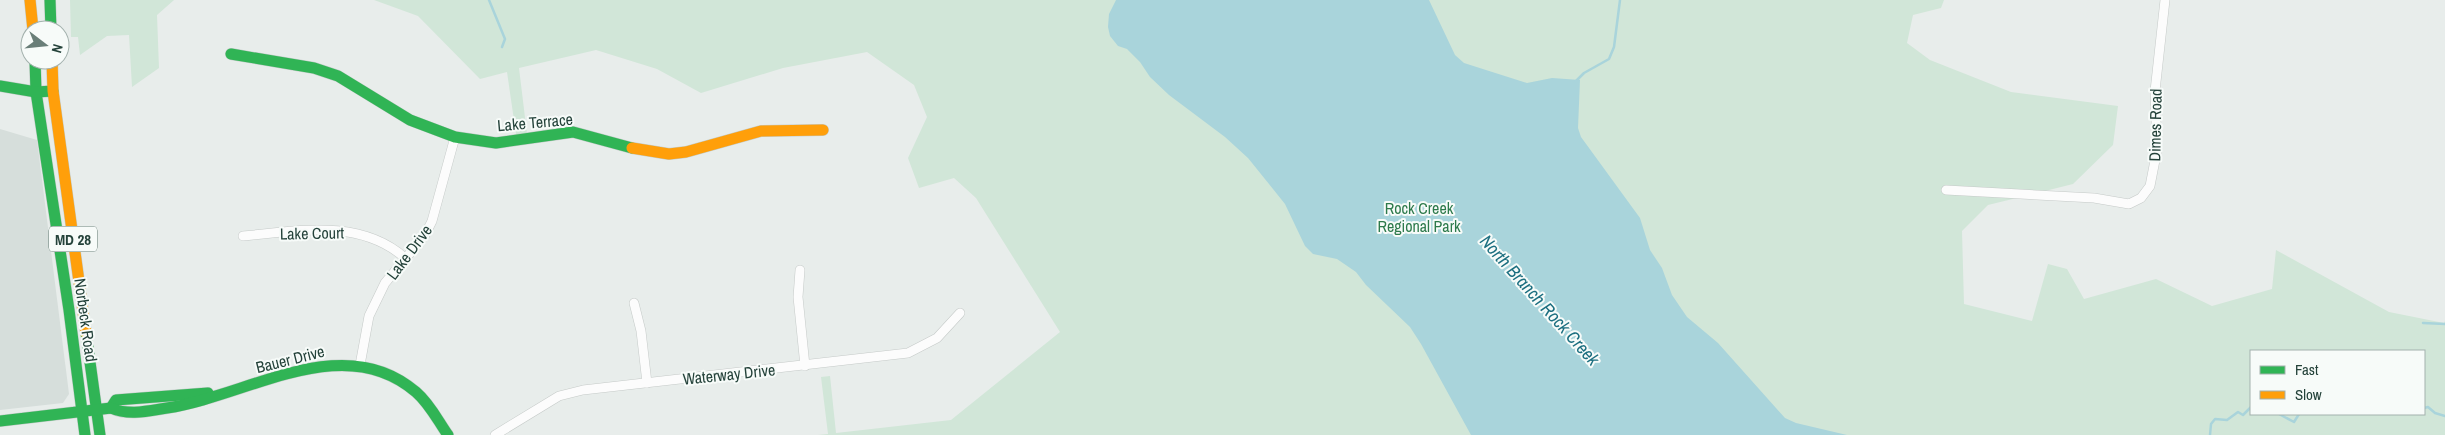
<svg xmlns="http://www.w3.org/2000/svg" width="2445" height="435" font-family="'Archivo Narrow',sans-serif">
<style>
.built{fill:#d6dedb}
.green{fill:#d1e6d8;fill-rule:evenodd}
.water{fill:#a9d4db}
.lines{fill:none;stroke-linecap:round;stroke-linejoin:round}
.stream{stroke:#a9d4db;stroke-width:2.5}
.street-casing{stroke:#c5cac8;stroke-width:10}
.fast-casing{stroke:#c3cbc8;stroke-width:12}
.slow-casing{stroke:#c3cbc8;stroke-width:12}
.street{stroke:#fcfcfc;stroke-width:9}
.fast{stroke:#30b455;stroke-width:11}
.slow{stroke:#ff9f0a;stroke-width:11}
.labels{text-anchor:middle;dominant-baseline:central;stroke-width:4;stroke-linejoin:round;paint-order:stroke}
.shield{fill:#f7fbf9;stroke:#637a73;stroke-width:1}
.shield-label{font-size:15px;font-weight:bold;fill:#24423a}
.street-label{font-size:16px;fill:#24423a;stroke:#f7fbf9}
.park-label{font-size:16px;fill:#2d7a4b;stroke:#f7fbf9}
.water-label{font-size:18px;font-style:italic;fill:#1c6f80;stroke:#f7fbf9}
</style>
<rect width="100%" height="100%" fill="#e8edeb"/>
<!-- built -->
<polygon class="built" points="0,129 37,140 69,394 63,403 0,410"/>
<!-- green -->
<g class="green">
<polygon points="70,0 174,0 157,15 159,68 132,87 129,35 107,36 80,55 78,37 71,37"/>
<path d="M374,0H1944L1941,8L1913,15L1907,43L1930,60L2011,92L2118,106L2113,145L2073,184L1988,205L1962,231L1964,304L2032,321L2048,264L2067,269L2084,299L2156,279L2212,306L2272,289L2276,250L2389,312L2444,323L2445,321V435H818L828,434L821,377L830,376L836,433L951,420L1060,332L976,198L954,178L919,188L908,158L927,117L914,85L867,52L783,68L701,93L657,69L596,50L519,68L527,134H516L507,72L480,79L418,16ZM2251,351H2424V414H2251Z"/>
</g>
<!-- water -->
<polygon class="water" points="1116,0 1429,0 1455,55 1464,63 1527,83 1552,78 1580,80 1578,128 1581,137 1640,218 1650,250 1662,268 1672,295 1687,317 1718,343 1785,418 1796,423 1847,435 1471,435 1421,344 1410,327 1366,285 1356,272 1337,259 1313,254 1305,246 1285,204 1248,158 1225,137 1169,95 1150,77 1140,62 1127,49 1118,46 1110,36 1108,27 1109,14"/>
<g class="lines">
<!-- stream -->
<g class="stream">
<polyline points="489,0 505,39 502,47"/>
<polyline points="1576,81 1584,73 1609,59 1614,47 1620,0"/>
<polyline points="2423,323 2445,324"/>
<polyline points="2424,408 2428,407 2435,413 2445,416"/>
<polyline points="2279,414 2294,422 2299,414"/>
<polyline points="2210,435 2211,424 2215,419 2227,420 2238,412 2243,415 2251,407"/>
</g>
<!-- street casing -->
<g class="street-casing">
<g id="street">
<polyline points="1946,190 2094,198 2129,204 2141,198 2150,186 2157,150 2155,91 2165,0"/>
<path d="M243,236C297,231 360,218 405,258"/>
<polyline points="800,270 798,297 805,366"/>
<polyline points="634,303 641,331 647,383"/>
<polyline points="360,365 369,316 385,283 425,235 432,221 455,137"/>
<polyline points="495,435 559,396 583,390 908,353 937,338 960,313"/>
</g>
</g>
<!-- fast casing -->
<g class="fast-casing">
<g id="fast">
<polyline points="50,0 51,30"/>
<polyline points="231,54 314,68 338,76 410,120 455,137 496,143 573,132 632,148"/>
<polyline points="35,60 36,92 69,310 85,435"/>
<polyline points="0,86 36,92 53,91"/>
<polyline points="86,333 100,435"/>
<polyline points="111,408 116,400 208,393"/>
<path d="M0,421L111,408C129,416 148,411 167,408C248,396 343,329 416,392C430,404 438,421 448,435"/>
</g>
</g>
<!-- slow casing -->
<g class="slow-casing">
<g id="slow">
<polyline points="30,0 33,30"/>
<polyline points="52,60 53,91 86,333"/>
<polyline points="632,148 669,154 686,152 761,131 823,130"/>
</g>
</g>
<!-- street -->
<use href="#street" class="street"/>
<!-- fast -->
<use href="#fast" class="fast"/>
<!-- slow -->
<use href="#slow" class="slow"/>
</g>
<g class="labels">
<!-- shield labels -->
<rect class="shield" x="49" y="226.5" width="48" height="25" rx="4"/>
<g class="shield-label">
<text x="73" y="239">MD 28</text>
</g>
<!-- street labels -->
<g class="street-label">
<text transform="translate(535 122) rotate(-5)">Lake Terrace</text>
<text transform="translate(2155 125) rotate(-89)">Dimes Road</text>
<text transform="translate(312 233) rotate(-1)">Lake Court</text>
<text transform="translate(409 252) rotate(-53)">Lake Drive</text>
<text transform="translate(86 320) rotate(82)">Norbeck Road</text>
<text transform="translate(290 359) rotate(-14)">Bauer Drive</text>
<text transform="translate(729 374) rotate(-6)">Waterway Drive</text>
</g>
<!-- park labels -->
<g class="park-label">
<text x="1419" y="208">Rock Creek<tspan x="1419" dy="18">Regional Park</tspan></text>
</g>
<!-- water labels -->
<g class="water-label">
<text transform="translate(1540 300) rotate(48)">North Branch Rock Creek</text>
</g>
</g>
<!-- legend -->
<rect x="2250" y="350" width="175" height="65" fill="#f7fbf9" stroke="#a3b1ad"/>
<rect x="2260" y="366" width="25" height="8" fill="#30b455" stroke="#a3b1ad"/>
<text x="2295" y="375" font-size="15" fill="#24423a">Fast</text>
<rect x="2260" y="391" width="25" height="8" fill="#ff9f0a" stroke="#a3b1ad"/>
<text x="2295" y="400" font-size="15" fill="#24423a">Slow</text>
<!-- north arrow -->
<g transform="translate(45 45) rotate(106)"><circle r="24" fill="#f7fbf9" stroke="#a3b1ad"/>
<path d="M0-4L9 19L0 12L-9 19Z" fill="#697e78"/>
<text y="-8" font-size="14" font-weight="bold" text-anchor="middle" fill="#24423a">N</text>
</g>
</svg>
